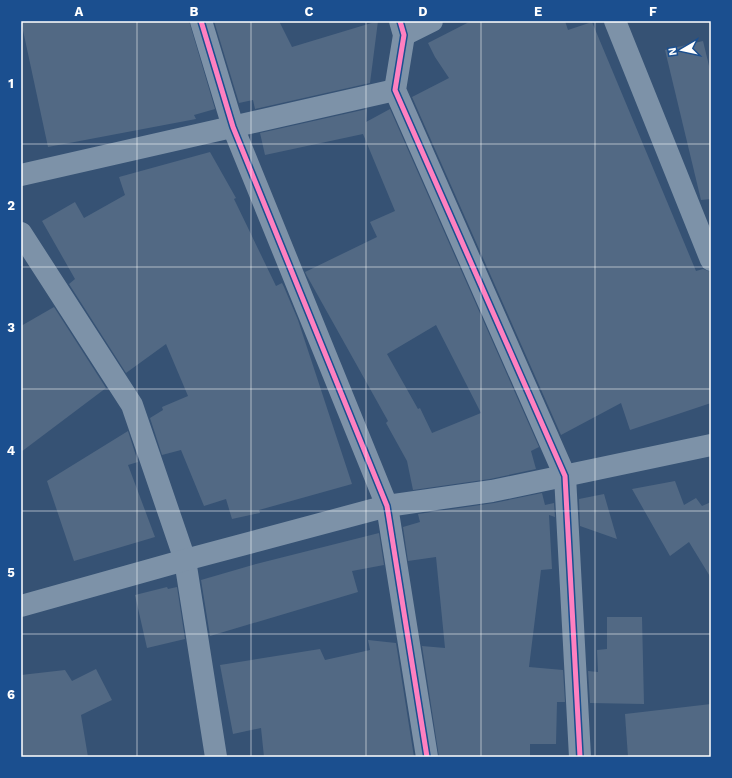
<svg xmlns="http://www.w3.org/2000/svg" width="732" height="778" font-family="'Work Sans',sans-serif">
<style>
.building{fill:#526984;fill-rule:evenodd}
.lines{fill:none;stroke-linecap:round;stroke-linejoin:round}
.minor{stroke:#7d92a8;stroke-width:22}
.cycleway-casing{stroke:#1b4f8f;stroke-width:8}
.cycleway{stroke:#ff80c0;stroke-width:5}
.grid{fill:none;stroke:#fff;stroke-width:1;stroke-opacity:0.55}
.neatline{fill:none;stroke:#fff;stroke-width:1.5}
.grid-label{font-size:13px;text-anchor:middle;font-weight:bold;fill:#fff}
</style>
<rect width="100%" height="100%" fill="#365274"/>
<!-- building -->
<g class="building">
<polygon points="21,21 189,21 215,109 194,115 196,119 48,147"/>
<polygon points="214,21 279,21 292,47 378,21 370,83 255,109 253,100 239,103"/>
<polygon points="471,21 565,21 568,30 592,22 696,271 703,269 711,272 711,403 630,430 621,403 561,435 412,97 449,78 435,57 428,43"/>
<polygon points="703,41 711,74 711,199 701,200 665,50"/>
<path d="M367,109L366,122L390,109L539,447L531,451L536,469L490,479L413,490L407,461L386,423L388,421L307,276L305,272L377,237L370,222L395,211L363,134L265,155L260,133ZM436,325L481,413L432,433L420,408L418,409L387,354Z"/>
<polygon points="210,152 236,198 234,199 276,286 282,283 284,287 298,320 352,484 259,510 260,513 232,519 226,499 204,506 181,450 162,455 150,418 163,410 162,407 188,396 166,344 126,373 69,284 75,279 42,221 75,202 84,218 125,195 119,177"/>
<polygon points="54,307 106,388 21,452 21,326"/>
<polygon points="128,431 138,462 128,465 155,537 74,561 47,481"/>
<polygon points="675,481 684,505 696,498 702,506 711,502 711,578 689,542 670,556 632,489"/>
<polygon points="542,493 545,505 554,503 555,517 549,515 552,569 541,570 529,667 563,670 565,702 557,702 556,744 530,744 530,757 439,757 422,646 445,648 436,557 408,561 403,527 420,522 418,514 494,503"/>
<polygon points="604,494 617,539 580,526 579,499"/>
<polygon points="379,533 384,565 352,571 358,592 210,636 201,580 256,564"/>
<polygon points="167,587 168,589 177,587 185,639 147,648 135,595"/>
<polygon points="607,617 642,617 644,704 590,703 588,671 598,672 597,650 607,649"/>
<polygon points="368,640 396,643 414,757 264,757 261,728 233,734 220,665 320,649 325,660 370,650"/>
<polygon points="96,669 112,700 81,715 88,757 21,757 21,675 65,670 72,681"/>
<polygon points="711,704 711,757 628,757 625,714"/>
</g>
<g class="lines">
<!-- minor -->
<g class="minor">
<polyline points="201,21 233,127 387,506 427,757"/>
<polyline points="400,21 404,35 395,90 565,476 580,757"/>
<polyline points="615,21 711,260"/>
<polyline points="404,35 432,21"/>
<polyline points="21,175 395,90"/>
<polyline points="21,233 132,405 185,560 216,757"/>
<polyline points="21,606 185,560 387,506 492,491 711,445"/>
</g>
<!-- cycleway casing -->
<g class="cycleway-casing">
<g id="cycleway">
<polyline points="201,21 233,127 387,506 427,757"/>
<polyline points="400,21 404,35 395,90 565,476 580,757"/>
</g>
</g>
<!-- cycleway -->
<use href="#cycleway" class="cycleway"/>
</g>
<!-- grid -->
<path class="grid" d="M137,21V757M251,21V757M366,21V757M481,21V757M595,21V757M21,144H711M21,267H711M21,389H711M21,511H711M21,634H711"/>
<!-- border -->
<rect width="732" height="778" fill="none" stroke="#1b4f8f" stroke-width="44"/>
<!-- north arrow -->
<g transform="translate(682 50) rotate(261)" stroke="#1b4f8f" stroke-width="3" paint-order="stroke">
<path d="M0-3L7 15L0 10L-7 15Z" fill="#ffffff"/>
<text y="-6" font-size="11" font-weight="bold" text-anchor="middle" fill="#ffffff">N</text>
</g>
<rect x="22" y="22" width="688" height="734" class="neatline"/>
<g class="grid-label">
<text x="79" y="16">A</text>
<text x="194" y="16">B</text>
<text x="309" y="16">C</text>
<text x="423" y="16">D</text>
<text x="538" y="16">E</text>
<text x="653" y="16">F</text>
<text x="11" y="88">1</text>
<text x="11" y="210">2</text>
<text x="11" y="332">3</text>
<text x="11" y="455">4</text>
<text x="11" y="577">5</text>
<text x="11" y="699">6</text>
</g>
</svg>
